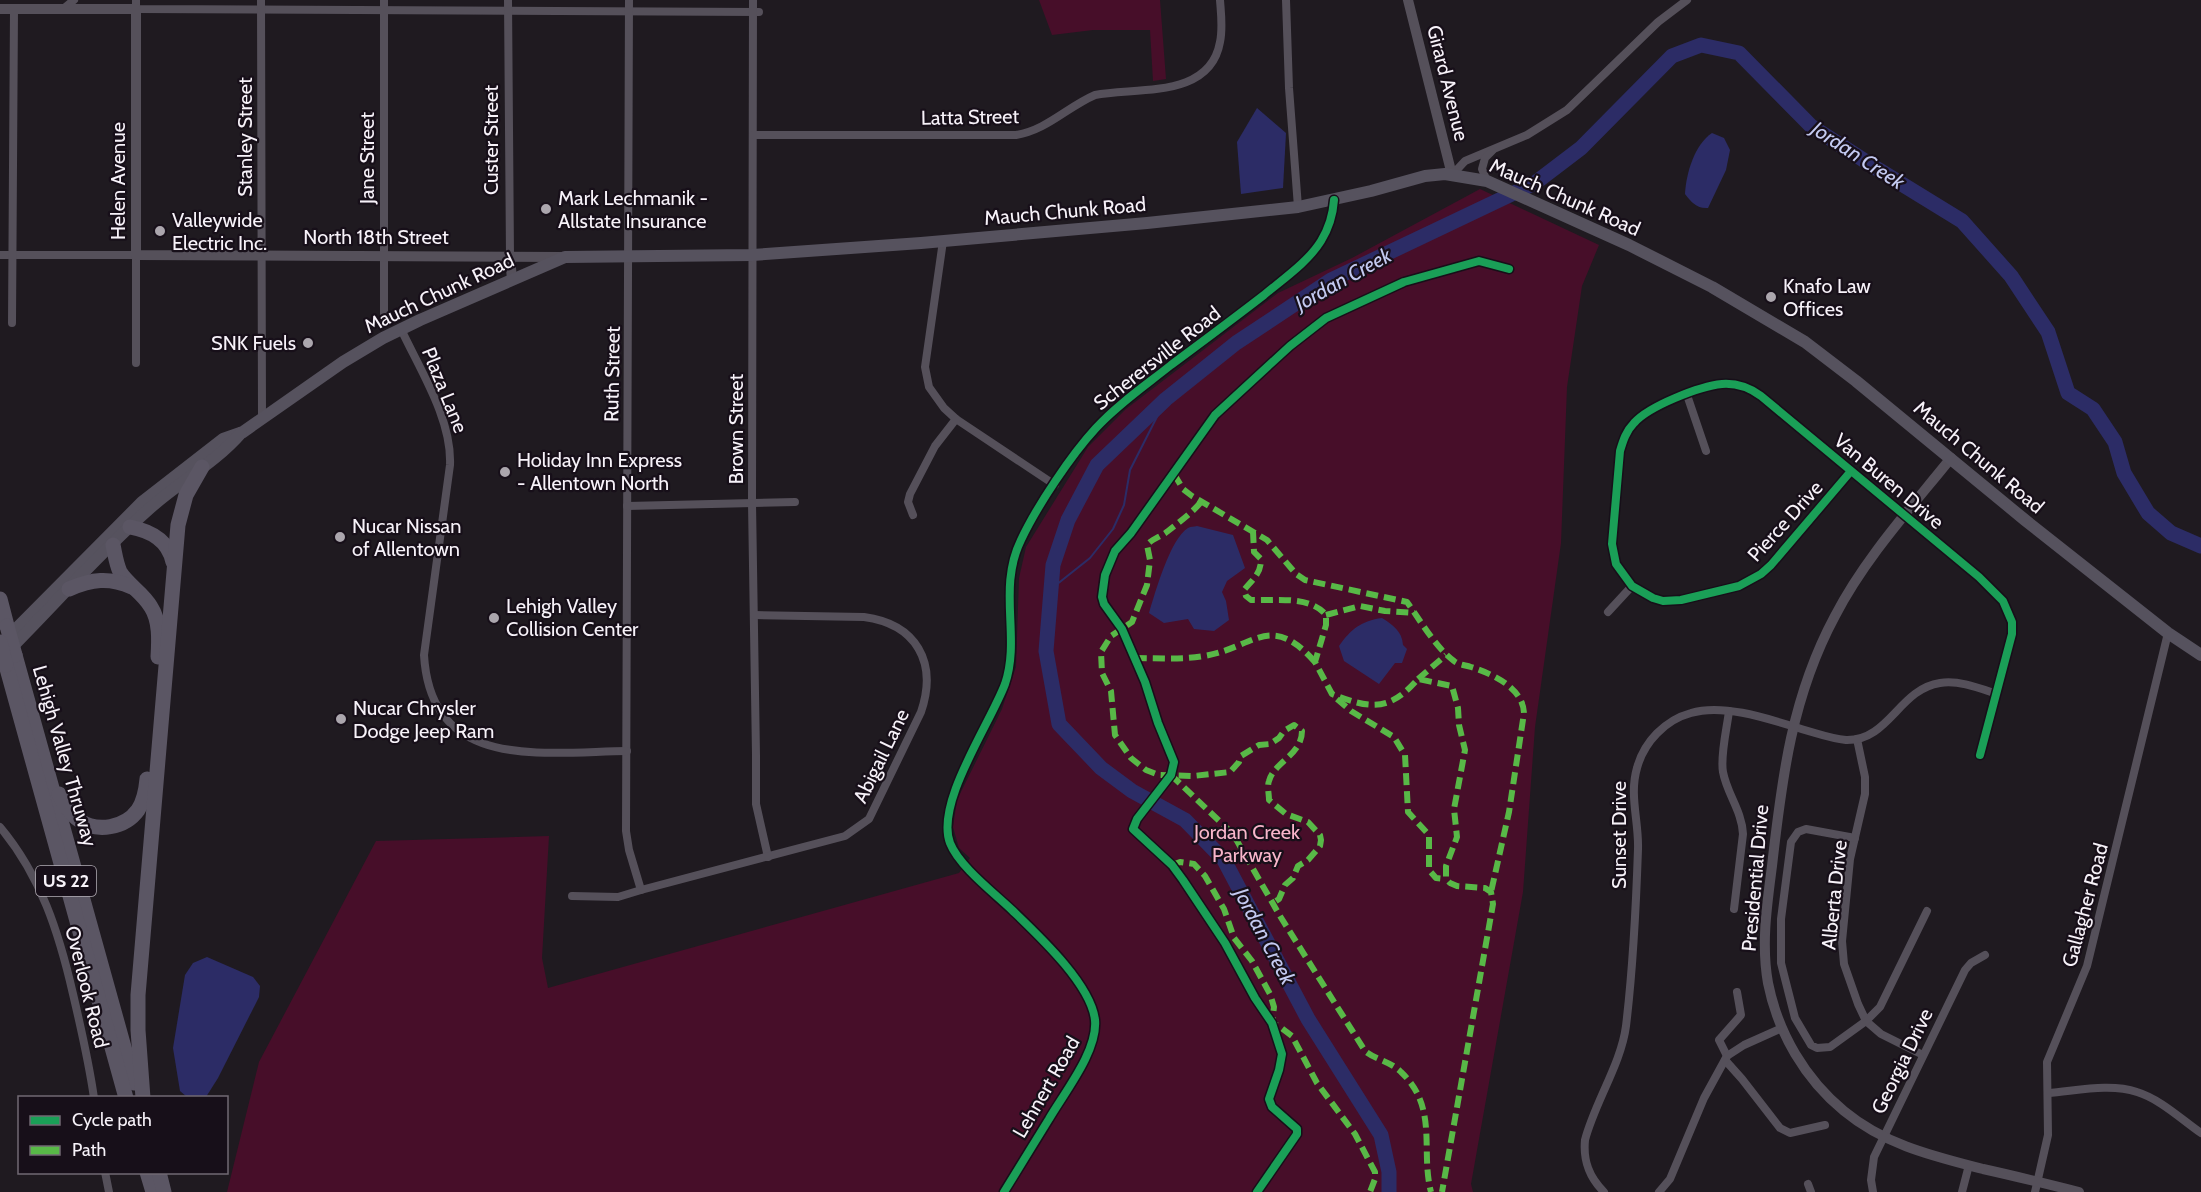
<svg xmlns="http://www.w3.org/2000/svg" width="2201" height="1192" font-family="Cabin,sans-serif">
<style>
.green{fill:#470e29}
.water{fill:#2c2c66}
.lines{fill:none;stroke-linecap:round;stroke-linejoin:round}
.stream{stroke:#2c2c66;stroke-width:2}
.river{stroke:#2c2c66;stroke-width:15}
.minor{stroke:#55505a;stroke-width:8}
.tertiary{stroke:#55505a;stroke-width:10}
.secondary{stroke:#56525e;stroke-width:12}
.motorway{stroke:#5b5664;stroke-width:15}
.motorway-bridge{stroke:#5b5664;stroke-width:15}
.quiet{stroke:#58b947;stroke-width:6;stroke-dasharray:12 6;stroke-linecap:butt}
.cycleway-casing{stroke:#170f19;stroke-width:11}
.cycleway{stroke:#1a9f57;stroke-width:8}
.poi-dot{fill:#aba6ad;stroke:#170f19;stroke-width:2}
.labels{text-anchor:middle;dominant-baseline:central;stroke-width:4.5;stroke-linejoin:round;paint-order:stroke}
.shield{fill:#170f19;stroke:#b4aeb6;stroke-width:1.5}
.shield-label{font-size:18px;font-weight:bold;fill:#f7f2f9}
.street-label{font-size:20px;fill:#f7f2f9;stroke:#170f19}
.poi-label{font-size:20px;fill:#f7f2f9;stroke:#170f19;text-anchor:start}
.park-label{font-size:20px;fill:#f8b5ca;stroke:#170f19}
.water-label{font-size:21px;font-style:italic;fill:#c4caf1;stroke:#170f19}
</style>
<rect width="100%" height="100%" fill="#1f1a20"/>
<!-- green -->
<g class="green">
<polygon points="1039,0 1160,0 1166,79 1153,81 1150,30 1093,30 1052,35"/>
<polygon points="1480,189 1599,245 1582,286 1567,387 1561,543 1535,727 1523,892 1471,1184 1473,1192 227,1192 259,1062 376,841 549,836 542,958 548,988 959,873 970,858 959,848 953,827 957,800 1002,709 1016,667 1019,578 1026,547 1088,447 1126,409 1278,293 1352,258"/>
</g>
<!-- water -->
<g class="water">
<polygon points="1257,108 1286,133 1283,188 1241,194 1237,142"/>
<path d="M1712,133L1724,138L1730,150L1726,170L1708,208C1697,209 1691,202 1685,194C1686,173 1695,144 1712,133Z"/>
<path d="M1197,526L1233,535L1245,568L1227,581L1222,592L1226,601L1229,620L1214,631L1194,629L1188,619L1164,623L1149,613C1155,593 1170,539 1188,528C1191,526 1194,527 1197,526Z"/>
<path d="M1382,618C1393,625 1402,631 1403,645L1407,649L1402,663H1395L1379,684L1344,661L1339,646C1351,629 1361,621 1382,618Z"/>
<polygon points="207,957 253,977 260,986 259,997 218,1078 206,1097 187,1097 180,1091 173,1048 185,975 193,963"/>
</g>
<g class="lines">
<!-- stream -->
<polyline class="stream" points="1051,589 1090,558 1113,529 1124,505 1130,470 1166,399"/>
<!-- river -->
<polyline class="river" points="1389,1192 1389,1172 1381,1135 1308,1019 1224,860 1185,820 1132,791 1101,768 1059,724 1046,651 1053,565 1068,520 1097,465 1166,399 1236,343 1331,280 1535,183 1581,148 1672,56 1701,45 1739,53 1811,126 1879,170 1962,221 2011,276 2048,332 2068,393 2093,409 2115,442 2124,473 2148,513 2171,533 2201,546"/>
<!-- minor -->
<g class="minor">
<polyline points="136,0 136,9 759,12"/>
<polyline points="261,0 262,418"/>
<polyline points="508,0 510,256"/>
<polyline points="629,0 626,831 629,850 641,890"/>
<polyline points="753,0 752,503 756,755 756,804 768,857"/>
<polyline points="1286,0 1289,88 1298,207"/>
<polyline points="63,9 74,0"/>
<path d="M753,135H1016C1047,130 1067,107 1095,95C1137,87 1210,99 1220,42C1223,28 1221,14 1220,0"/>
<polyline points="1452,175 1465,161 1527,135 1567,110 1658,22 1687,0"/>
<polyline points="1487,181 1482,169 1485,158 1492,151"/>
<polyline points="943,241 925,367 929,387 944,408 956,419 1055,485"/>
<polyline points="0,255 136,255 136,363"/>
<polyline points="384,315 384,0"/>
<polyline points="12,323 14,9"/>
<path d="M401,329C420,370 452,419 450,465L424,655C431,772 542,752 627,751"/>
<polyline points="1687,395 1706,451"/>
<path d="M1851,471L1771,565L1761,574L1739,586L1681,600L1663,601L1653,598L1632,586L1616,564L1612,544L1620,451C1623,441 1626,431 1634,423C1649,406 1700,386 1722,384C1736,383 1750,388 1761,396L1979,577L2003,601L2012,622V634L1980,755"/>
<polyline points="627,506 795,502"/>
<polyline points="913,515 908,502 910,494 935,446 956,419"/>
<polyline points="1608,612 1632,586"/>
<path d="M1729,711C1727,728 1720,756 1723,772C1727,794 1742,811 1743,834L1734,909"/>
<polyline points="1857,739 1865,777 1865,794 1850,859 1842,941 1844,964 1858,1004 1866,1021 1881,1034 1923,1055"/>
<path d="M0,827C41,876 59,933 73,994C81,1028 89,1063 94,1098"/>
<polyline points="1855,838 1806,829 1798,832 1791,842 1781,919 1781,963 1795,1018 1811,1045 1817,1048 1830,1047 1866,1021 1880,1007 1927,911"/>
<path d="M572,896L618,897L641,890L845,836L869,819L921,712C938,662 916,624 864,617L754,615"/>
<polyline points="1727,1056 1719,1040 1741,1015 1737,992"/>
<polyline points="1725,1060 1742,1079 1780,1128 1790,1133 1825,1125"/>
<path d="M2048,1093C2076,1091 2110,1083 2137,1092C2160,1099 2181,1119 2201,1133"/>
<polyline points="105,1172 109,1192"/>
<polyline points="1808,1184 1811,1192"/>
<path d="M1004,1192C1019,1168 1034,1143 1049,1119C1064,1093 1098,1051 1095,1020C1091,984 1038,935 1012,910C993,892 959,866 950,843C935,803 990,724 1005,684C1021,637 997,589 1021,540C1037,506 1071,455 1096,428C1118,404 1146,385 1171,365C1202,342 1233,319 1264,295C1283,279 1308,262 1321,241C1329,228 1333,214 1334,200"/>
<path d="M1604,1192C1589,1177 1583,1161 1585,1140C1595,1102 1621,1064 1626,1026C1633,968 1636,908 1638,849C1639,822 1629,795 1637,768C1644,742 1665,720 1691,713C1727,702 1780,723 1815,733C1825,736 1836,739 1846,740C1889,741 1899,689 1940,683C1959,680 1979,688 1997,694"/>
<polyline points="1659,1192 1670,1179 1704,1098 1727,1056 1744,1045 1782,1028"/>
<polyline points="1873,1192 1871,1180 1874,1157 1965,970 1971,963 1985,955"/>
<polyline points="1962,1192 1969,1165"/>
<polyline points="2035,1192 2048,1135 2047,1062 2087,966 2168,633"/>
</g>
<!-- tertiary -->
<g class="tertiary">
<polyline points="1408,0 1452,175"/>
<polyline points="0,9 136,9 136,255 562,257"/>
<polyline points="510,256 512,280"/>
<path d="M1951,458C1910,509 1865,558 1835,616C1792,696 1782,777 1772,866C1767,905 1761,944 1768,983C1778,1033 1805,1079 1844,1111C1885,1145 1933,1156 1983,1169C2015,1176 2047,1184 2079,1192"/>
</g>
<!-- secondary -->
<g class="secondary">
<polyline points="5,640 142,502 223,439 243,432 343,362 383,338 420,320 565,257 752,255 921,243 1147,223 1298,207 1371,191 1425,176 1445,174 1487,181 1629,245 1712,287 1805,342 1856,381 2025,520 2168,633 2201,655"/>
<path d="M7,652C54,605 99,553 149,509C179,482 215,463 241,433"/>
</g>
<!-- motorway -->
<g class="motorway">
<path d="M130,527C151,531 168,540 173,562"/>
<path d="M113,545C115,554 116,563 120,572C128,585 143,593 151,607C160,621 159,640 158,657"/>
<path d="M69,589C92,579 109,577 132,587"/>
<polyline points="0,599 7,626"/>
<polyline points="15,655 134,1083"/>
<polyline points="6,665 126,1098"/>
<path d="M59,794C64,803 70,814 79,820C97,833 125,828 138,810C144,801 146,790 147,779"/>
<polyline points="143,1098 138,1030 138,995 178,525 186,495 202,467"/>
<polyline points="147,1172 153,1192"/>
<polyline points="159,1172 164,1192"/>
</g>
<!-- motorway-bridge -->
<g class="motorway-bridge">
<polyline points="7,626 15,655"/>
<polyline points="0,642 6,665"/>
</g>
<!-- quiet -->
<g class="quiet">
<path d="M1174,474L1183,489L1192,496L1267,540L1296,574L1305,580L1407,602C1420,620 1436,648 1454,661C1459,665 1465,665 1471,667C1493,674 1523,688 1524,713L1509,812L1491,892"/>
<path d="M1201,502C1191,514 1179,522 1168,531C1161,537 1153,538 1147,545L1150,560L1147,585L1132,622L1111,636L1101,652L1102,673L1111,691L1115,735L1131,758L1146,770L1159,775L1193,776L1230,772L1239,762L1241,756L1259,745L1270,744L1279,738L1284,731L1294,725L1302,731C1302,755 1274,762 1269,781C1267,786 1269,794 1269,800L1286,814L1308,822L1320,835L1321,840L1320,846L1315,852L1308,860L1298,866L1293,878L1285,885L1279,899L1273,903"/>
<path d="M1253,531L1254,552L1261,559C1261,574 1253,579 1244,590L1246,596L1251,600C1274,601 1310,595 1326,615V625L1315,662L1332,694C1370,709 1389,712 1418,679L1452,686L1458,708L1459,725L1465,750L1454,809L1457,837L1446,866V879L1450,883L1457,886L1485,888L1491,892L1493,904L1442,1192"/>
<polyline points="1326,615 1360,606 1385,611 1415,613"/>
<path d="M1135,658C1157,658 1181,660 1204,656C1254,648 1270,611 1315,662"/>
<polyline points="1418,679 1446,655"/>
<polyline points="1337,699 1351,711 1394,737 1405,755 1408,812 1429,835 1429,870 1436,878 1446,879"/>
<path d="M1171,775L1233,834L1280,916L1365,1051C1376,1060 1390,1061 1401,1072C1439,1108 1420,1150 1431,1192"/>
<polyline points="1172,865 1180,862 1194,864 1205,876 1224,909 1234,938 1252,961 1270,994 1274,1007 1272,1023 1279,1026 1292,1036 1317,1083 1355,1134 1375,1172 1375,1179 1370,1192"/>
</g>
<!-- cycleway casing -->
<g class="cycleway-casing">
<g id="cycleway">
<path d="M1851,471L1771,565L1761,574L1739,586L1681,600L1663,601L1653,598L1632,586L1616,564L1612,544L1620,451C1623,441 1626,431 1634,423C1649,406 1700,386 1722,384C1736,383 1750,388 1761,396L1979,577L2003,601L2012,622V634L1980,755"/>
<path d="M1004,1192C1019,1168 1034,1143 1049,1119C1064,1093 1098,1051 1095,1020C1091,984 1038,935 1012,910C993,892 959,866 950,843C935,803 990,724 1005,684C1021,637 997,589 1021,540C1037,506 1071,455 1096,428C1118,404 1146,385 1171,365C1202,342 1233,319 1264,295C1283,279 1308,262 1321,241C1329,228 1333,214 1334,200"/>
<polyline points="1257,1192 1297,1134 1297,1129 1272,1107 1269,1099 1279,1070 1282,1054 1272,1023 1255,998 1225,943 1183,880 1172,865 1133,829 1137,819 1171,775 1174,762 1158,723 1145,682 1122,629 1104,604 1102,597 1105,575 1115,551 1131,533 1215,415 1290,346 1326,318 1404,282 1479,261 1509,269"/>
</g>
</g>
<!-- cycleway -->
<use href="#cycleway" class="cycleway"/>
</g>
<!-- markers -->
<g class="poi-dot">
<circle cx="546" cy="209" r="6"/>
<circle cx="160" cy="231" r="6"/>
<circle cx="1771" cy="297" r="6"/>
<circle cx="308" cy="343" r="6"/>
<circle cx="505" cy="472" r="6"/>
<circle cx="340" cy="537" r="6"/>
<circle cx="494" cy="618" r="6"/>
<circle cx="341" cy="719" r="6"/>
</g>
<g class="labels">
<!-- shield labels -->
<rect class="shield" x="36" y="866" width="60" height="30" rx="4.5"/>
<g class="shield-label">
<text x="66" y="881">US 22</text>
</g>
<!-- street labels -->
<g class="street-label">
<text transform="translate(1448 83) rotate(76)">Girard Avenue</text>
<text transform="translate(970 117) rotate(-1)">Latta Street</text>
<text transform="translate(245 137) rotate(-90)">Stanley Street</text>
<text transform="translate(491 140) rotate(-90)">Custer Street</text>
<text transform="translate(367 158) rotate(-90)">Jane Street</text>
<text transform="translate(118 181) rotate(-90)">Helen Avenue</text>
<text transform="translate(1565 197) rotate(24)">Mauch Chunk Road</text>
<text transform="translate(1065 211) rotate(-5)">Mauch Chunk Road</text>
<text x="376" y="237">North 18th Street</text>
<text transform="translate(439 293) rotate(-25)">Mauch Chunk Road</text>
<text transform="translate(1157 358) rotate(-38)">Scherersville Road</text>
<text transform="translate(612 374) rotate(-89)">Ruth Street</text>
<text transform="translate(445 390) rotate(68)">Plaza Lane</text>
<text transform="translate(736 429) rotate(-90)">Brown Street</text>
<text transform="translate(1979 457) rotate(40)">Mauch Chunk Road</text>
<text transform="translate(1889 481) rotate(40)">Van Buren Drive</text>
<text transform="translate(1785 521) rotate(-48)">Pierce Drive</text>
<text transform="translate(65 756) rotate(74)">Lehigh Valley Thruway</text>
<text transform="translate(881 756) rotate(-64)">Abigail Lane</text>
<text transform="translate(1619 835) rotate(-90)">Sunset Drive</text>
<text transform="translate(1755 878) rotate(-85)">Presidential Drive</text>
<text transform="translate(1834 895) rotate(-84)">Alberta Drive</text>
<text transform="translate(2085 905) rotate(-75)">Gallagher Road</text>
<text transform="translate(87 987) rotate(76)">Overlook Road</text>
<text transform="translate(1902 1061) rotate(-64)">Georgia Drive</text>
<text transform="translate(1046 1087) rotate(-60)">Lehnert Road</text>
</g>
<!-- poi labels -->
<g class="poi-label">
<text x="558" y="198">Mark Lechmanik -<tspan x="558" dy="23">Allstate Insurance</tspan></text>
<text x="172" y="220">Valleywide<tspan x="172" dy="23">Electric Inc.</tspan></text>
<text x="1783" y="286">Knafo Law<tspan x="1783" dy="23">Offices</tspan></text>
<text x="296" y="343" text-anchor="end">SNK Fuels</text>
<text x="517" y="460">Holiday Inn Express<tspan x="517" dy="23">- Allentown North</tspan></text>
<text x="352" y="526">Nucar Nissan<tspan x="352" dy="23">of Allentown</tspan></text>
<text x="506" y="606">Lehigh Valley<tspan x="506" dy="23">Collision Center</tspan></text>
<text x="353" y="708">Nucar Chrysler<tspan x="353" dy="23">Dodge Jeep Ram</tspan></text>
</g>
<!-- park labels -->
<g class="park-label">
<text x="1247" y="832">Jordan Creek<tspan x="1247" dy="23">Parkway</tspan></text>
</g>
<!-- water labels -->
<g class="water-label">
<text transform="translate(1858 155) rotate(33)">Jordan Creek</text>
<text transform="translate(1343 279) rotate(-29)">Jordan Creek</text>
<text transform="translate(1265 936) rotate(62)">Jordan Creek</text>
</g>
</g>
<!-- legend -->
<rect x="18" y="1096" width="210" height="78" fill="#170f19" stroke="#716a73" stroke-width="1.5"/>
<rect x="30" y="1116" width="30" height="9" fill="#1a9f57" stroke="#716a73" stroke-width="1.5"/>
<text x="72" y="1126" font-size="18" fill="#f7f2f9">Cycle path</text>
<rect x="30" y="1146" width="30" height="9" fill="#58b947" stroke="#716a73" stroke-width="1.5"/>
<text x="72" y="1156" font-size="18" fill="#f7f2f9">Path</text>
</svg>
